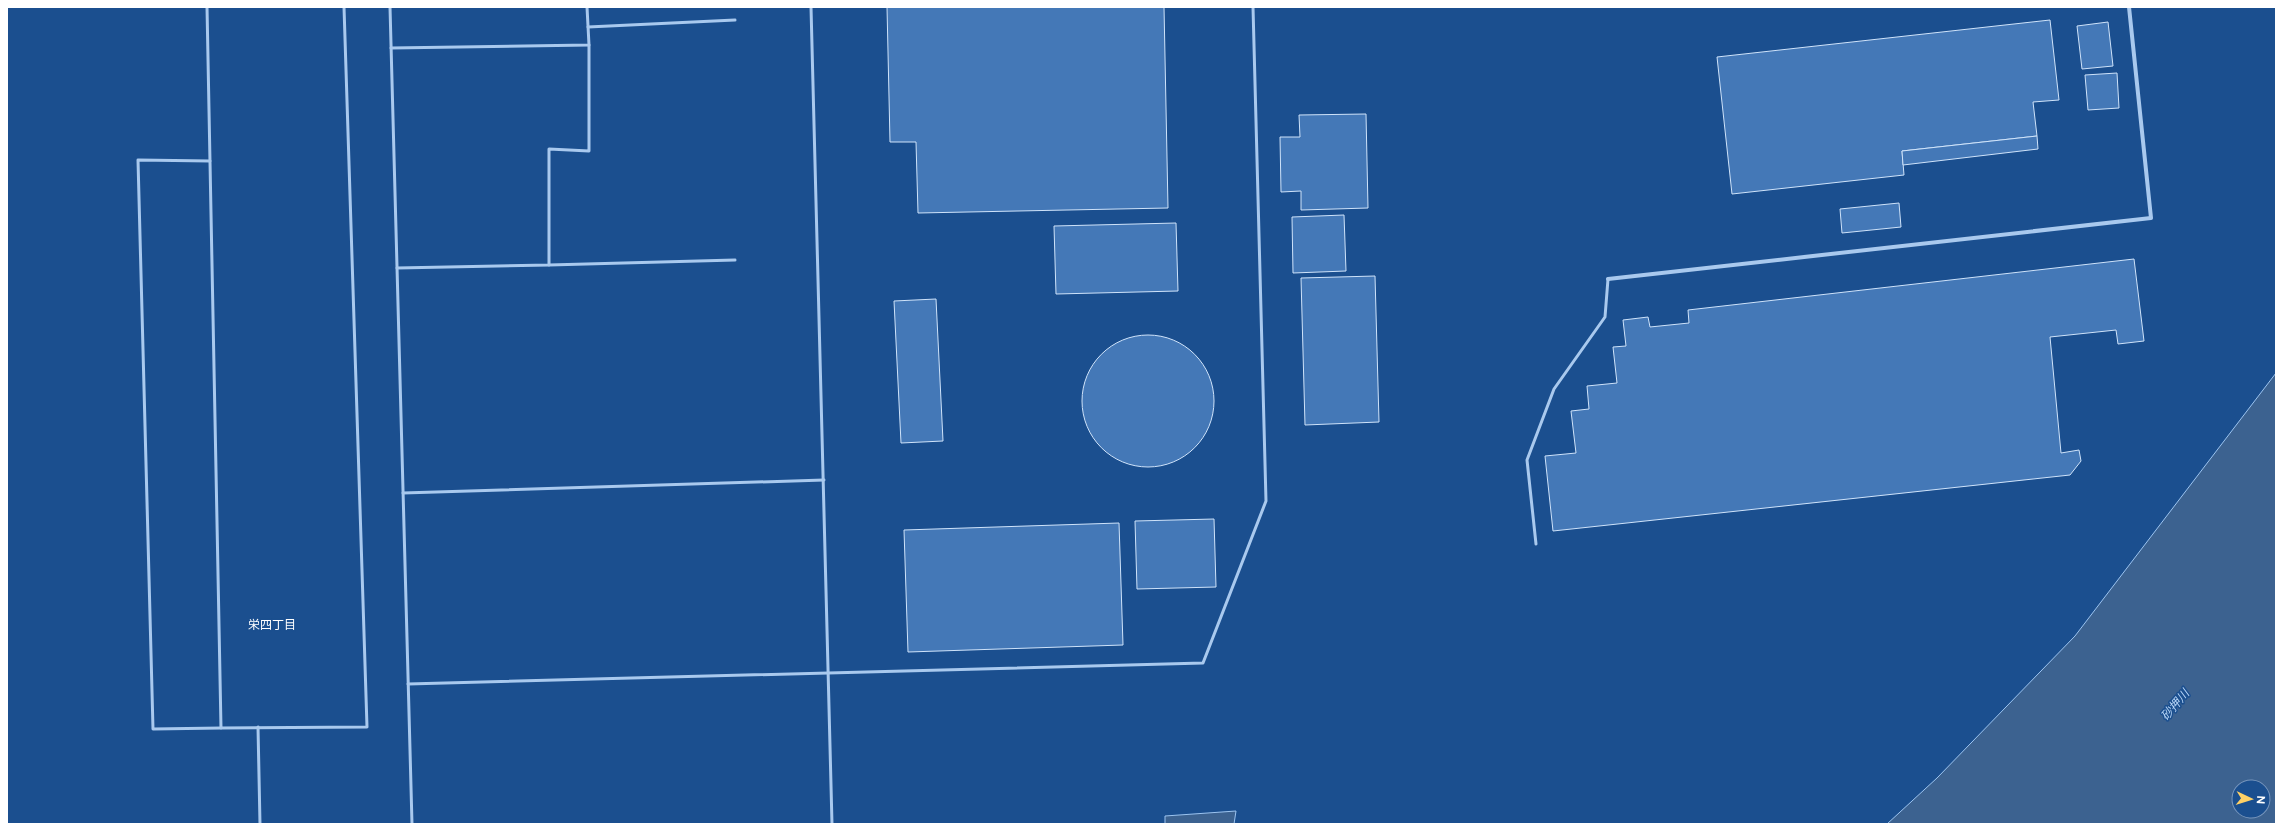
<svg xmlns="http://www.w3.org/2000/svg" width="2283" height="831" font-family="'Public Sans','Noto Sans JP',sans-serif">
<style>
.water{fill:#3c6290;stroke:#9cc4f0;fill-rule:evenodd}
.building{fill:#4478b7;stroke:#cfe3fa}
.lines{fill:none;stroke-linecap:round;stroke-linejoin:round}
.service{stroke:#a9c9ee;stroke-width:3}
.minor{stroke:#a9c9ee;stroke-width:4}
.labels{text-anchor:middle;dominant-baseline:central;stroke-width:3;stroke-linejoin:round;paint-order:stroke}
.neighbourhood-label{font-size:12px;fill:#fff;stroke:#1b4f8f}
.water-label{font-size:12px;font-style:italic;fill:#b5d3f5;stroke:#1b4f8f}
</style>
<rect width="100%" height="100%" fill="#1b4f8f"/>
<!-- water -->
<g class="water">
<path d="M2276,373V824H1887L1937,778L2075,636ZM2239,787H2263V811H2239Z"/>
<polygon points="1236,811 1234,824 1165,824 1165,816"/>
</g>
<!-- building -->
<g class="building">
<polygon points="887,7 1164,7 1168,208 918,213 916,142 890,142"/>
<polygon points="2050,20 2059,100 2033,102 2037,136 1902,151 1904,175 1732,194 1717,57"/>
<polygon points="2108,22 2113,66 2082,69 2077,26"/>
<polygon points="2117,73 2119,108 2088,110 2085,75"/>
<polygon points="1366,114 1368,208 1301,210 1301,191 1281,192 1280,137 1300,137 1299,115"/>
<polygon points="2037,136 2038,149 1903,165 1902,151"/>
<polygon points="1899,203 1901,227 1842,233 1840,209"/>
<polygon points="1344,215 1346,271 1293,273 1292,217"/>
<polygon points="1176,223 1178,291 1056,294 1054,226"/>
<polygon points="2134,259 2144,341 2118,344 2116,330 2050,337 2061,453 2079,450 2081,461 2070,475 1553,531 1545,456 1576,453 1571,411 1589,409 1587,386 1617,383 1613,347 1626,346 1623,320 1648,317 1650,327 1689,323 1688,310"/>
<polygon points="1375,276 1379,422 1305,425 1301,278"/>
<polygon points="936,299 943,441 901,443 894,301"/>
<circle cx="1148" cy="401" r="66"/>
<polygon points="1214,519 1216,587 1137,589 1135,521"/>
<polygon points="1119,523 1123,645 908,652 904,530"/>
</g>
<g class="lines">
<!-- service -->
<g class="service">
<polyline points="207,7 221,728 367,727 344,7"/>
<polyline points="390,7 412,824"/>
<polyline points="811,7 832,824"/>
<polyline points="588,27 735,20"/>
<polyline points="391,48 589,45 587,7"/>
<polyline points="210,161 138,160 153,729 221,728"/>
<polyline points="549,265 735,260"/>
<polyline points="397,268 549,265 549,149 589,151 589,45"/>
<polyline points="403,493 824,480"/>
<polyline points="1536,544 1527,460 1554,389 1605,317 1608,279"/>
<polyline points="408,684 1203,663 1266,501 1253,7"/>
<polyline points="258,727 260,824"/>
</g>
<!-- minor -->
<polyline class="minor" points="1608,279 2151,218 2129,7"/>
</g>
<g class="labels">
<!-- neighbourhood labels -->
<g class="neighbourhood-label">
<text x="272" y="625">栄四丁目</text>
</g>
<!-- water labels -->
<g class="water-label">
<text transform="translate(2175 705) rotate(-50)">砂押川</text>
</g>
</g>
<!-- border -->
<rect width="2283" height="831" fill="none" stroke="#ffffff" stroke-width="16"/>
<!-- north arrow -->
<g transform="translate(2251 799) rotate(94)"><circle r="19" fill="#1b4f8f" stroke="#7695bc"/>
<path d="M0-3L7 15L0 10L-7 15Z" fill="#ffd166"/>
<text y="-6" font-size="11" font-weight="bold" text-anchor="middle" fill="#ffffff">N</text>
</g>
</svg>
